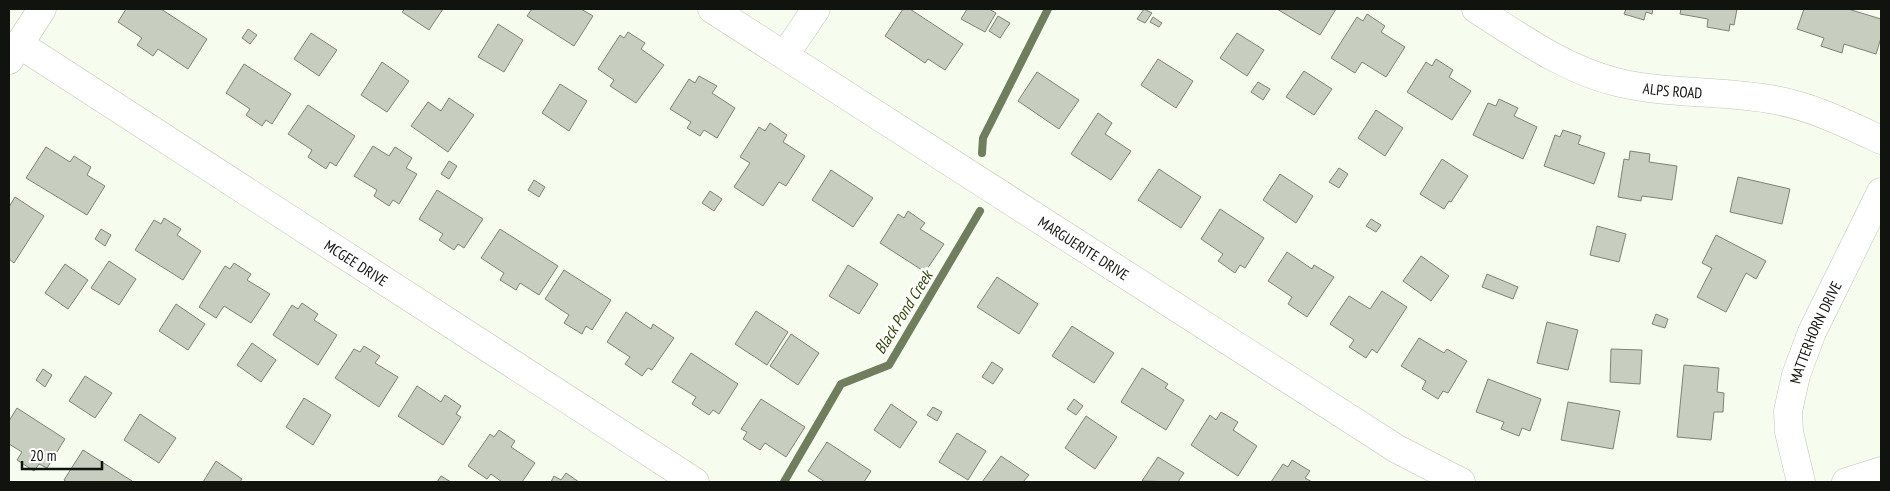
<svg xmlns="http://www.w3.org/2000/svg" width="1890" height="491" font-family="'PT Sans Narrow',sans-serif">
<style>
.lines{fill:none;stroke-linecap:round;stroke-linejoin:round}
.stream{stroke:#707e5e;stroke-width:8}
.building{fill:#c7cec0;stroke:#7d8376}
.minor-casing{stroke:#bec5b7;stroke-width:29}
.minor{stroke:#fff;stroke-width:28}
.labels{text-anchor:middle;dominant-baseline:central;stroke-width:5;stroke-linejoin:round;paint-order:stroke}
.street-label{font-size:15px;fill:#11130e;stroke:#fff}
.water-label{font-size:16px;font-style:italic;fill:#2e4500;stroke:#fff}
</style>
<rect width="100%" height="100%" fill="#f6fdee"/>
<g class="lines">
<!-- stream -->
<g class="stream">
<polyline points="982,153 983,138 1048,9"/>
<polyline points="784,482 841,384 889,365 980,211"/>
</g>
</g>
<!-- building -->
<g class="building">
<polygon points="126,9 161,9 207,39 188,69 158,49 153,56 137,45 142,38 118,22"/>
<polygon points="405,9 443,9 429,30 402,12"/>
<polygon points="532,9 581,9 593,16 574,46 527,16"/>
<polygon points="903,9 910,9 963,44 945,70 928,59 925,63 885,36"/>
<polygon points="967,9 989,9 996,13 985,32 961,19"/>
<polygon points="1144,9 1152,13 1145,23 1137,19"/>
<polygon points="1277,9 1336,9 1320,35"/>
<polygon points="1626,9 1653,9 1652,14 1646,12 1644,20 1624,14"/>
<polygon points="1681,9 1737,9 1734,25 1730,24 1729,31 1707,27 1708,19 1680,14"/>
<polygon points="1804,9 1848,9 1881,19 1881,38 1876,54 1844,44 1842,53 1821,46 1824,38 1797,29"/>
<polygon points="1367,14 1385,26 1381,32 1405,47 1386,77 1362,62 1355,73 1331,58 1357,17 1363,21"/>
<polygon points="998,16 1010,23 1000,38 989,31"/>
<polygon points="1153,17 1162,23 1159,27 1150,22"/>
<polygon points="498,24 523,40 504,72 478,57"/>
<polygon points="248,29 257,35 250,44 242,38"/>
<polygon points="628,32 645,43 641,49 664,65 636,103 610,86 614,80 598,69 620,35 624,38"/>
<polygon points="311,33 337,50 319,76 294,59"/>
<polygon points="1237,33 1264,50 1247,76 1220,58"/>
<polygon points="1158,59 1193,81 1176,108 1141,85"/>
<polygon points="1436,59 1453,70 1449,77 1471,91 1452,120 1407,92 1426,62 1432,66"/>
<polygon points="382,62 409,81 387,112 361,95"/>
<polygon points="244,64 291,94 272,124 266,120 262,126 246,115 250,109 226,93"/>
<polygon points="1304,71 1332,89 1314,115 1286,97"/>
<polygon points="1037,72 1079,100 1059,129 1018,101"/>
<polygon points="699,76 717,86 712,93 735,108 717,138 704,130 700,136 687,128 691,122 670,109 689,79 695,83"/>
<polygon points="1258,82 1270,89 1263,100 1251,92"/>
<polygon points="560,84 587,101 569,131 542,113"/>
<polygon points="449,98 474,115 448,152 411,126 428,102 441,111"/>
<polygon points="1499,99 1518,108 1514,116 1537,127 1523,159 1473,135 1488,103 1496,106"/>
<polygon points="308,105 355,136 336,166 330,162 326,169 308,157 312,150 288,134"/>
<polygon points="1376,110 1403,128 1385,156 1358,138"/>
<polygon points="1098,113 1112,123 1105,134 1131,151 1111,180 1071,154"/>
<polygon points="770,123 787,135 783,142 805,156 786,186 779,182 763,206 734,187 750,163 740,157 759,127 765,131"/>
<polygon points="1563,130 1581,136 1578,144 1605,153 1594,184 1544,166 1555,135 1560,137"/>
<polygon points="373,146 389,156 395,147 412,158 406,168 417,174 399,204 393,200 389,206 374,196 377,190 354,176"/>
<polygon points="46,147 70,162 74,156 91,167 87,175 105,186 87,215 26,178"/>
<polygon points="1630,151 1650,154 1649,162 1677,166 1672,200 1642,196 1641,201 1618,197 1624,159 1629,160"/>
<polygon points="1442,159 1468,176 1451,202 1449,201 1444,209 1420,194"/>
<polygon points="449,161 457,166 449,179 441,174"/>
<polygon points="1339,168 1348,174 1339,188 1329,182"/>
<polygon points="1159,169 1201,197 1181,228 1138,200"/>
<polygon points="831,170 873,198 853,227 812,200"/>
<polygon points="1280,174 1313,196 1296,223 1263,200"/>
<polygon points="1738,177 1790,189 1782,224 1730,212"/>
<polygon points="534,180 545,187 539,197 528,190"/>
<polygon points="437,190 483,219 464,248 458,244 454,250 439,240 443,234 419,219"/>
<polygon points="710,191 722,199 714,211 702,203"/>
<polygon points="15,197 44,216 14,263 9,259 9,207"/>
<polygon points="1220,209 1264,238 1245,268 1240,265 1235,273 1218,261 1223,254 1201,239"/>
<polygon points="908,211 925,223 920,229 944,244 925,272 880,243 898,214 904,218"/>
<polygon points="164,218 181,229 177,235 201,251 183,280 135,250 154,220 161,224"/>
<polygon points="1371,219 1381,225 1376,232 1366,226"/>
<polygon points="1597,226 1626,234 1619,262 1590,255"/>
<polygon points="101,229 111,235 105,246 95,239"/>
<polygon points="500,229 558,266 539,295 520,283 516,290 500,280 504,273 481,258"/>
<polygon points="1716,235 1766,261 1756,279 1746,273 1726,312 1697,297 1712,268 1702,263"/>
<polygon points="1287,252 1312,269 1314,265 1334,277 1307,317 1288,304 1292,297 1268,281"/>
<polygon points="1421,256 1449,276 1431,301 1403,281"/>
<polygon points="109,261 136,279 119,305 91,288"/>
<polygon points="234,263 251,274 247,280 270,294 251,323 224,306 216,318 199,307 225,266 230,269"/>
<polygon points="65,264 88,280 68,309 45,293"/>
<polygon points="848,265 878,284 859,314 829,296"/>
<polygon points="564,270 611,300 592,330 586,326 582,334 564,323 569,315 545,299"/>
<polygon points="1487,274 1518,287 1513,299 1482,287"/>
<polygon points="997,277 1038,304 1019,334 977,307"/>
<polygon points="1382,291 1407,307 1377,353 1372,349 1366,358 1349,347 1354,340 1330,324 1349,296 1370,309"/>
<polygon points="302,303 318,314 314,320 337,335 318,365 273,335 292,305 298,309"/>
<polygon points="176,304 205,324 188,350 159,331"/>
<polygon points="756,311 788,332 767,365 735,344"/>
<polygon points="626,312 651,329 653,324 674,338 652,370 648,368 642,376 625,364 630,357 607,342"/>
<polygon points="1656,314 1668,319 1665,328 1652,324"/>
<polygon points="1547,322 1578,330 1568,370 1537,363"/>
<polygon points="1072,326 1114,353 1094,383 1052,356"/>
<polygon points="791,334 819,353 798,385 770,366"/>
<polygon points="1419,338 1444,353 1447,349 1467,361 1448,393 1443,391 1438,399 1422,389 1426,381 1401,366"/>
<polygon points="252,343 276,360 261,382 237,365"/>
<polygon points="364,346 380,356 375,363 398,377 379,407 335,378 354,349 360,352"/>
<polygon points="1611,349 1642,350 1640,384 1610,382"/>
<polygon points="691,353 738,384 719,414 713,410 709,415 692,404 696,397 672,382"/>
<polygon points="992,362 1003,369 993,384 982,377"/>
<polygon points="1684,365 1719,368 1717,392 1724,393 1723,412 1714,412 1711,440 1677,437"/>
<polygon points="1142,368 1168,384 1165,388 1184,400 1166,430 1121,402"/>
<polygon points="43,369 52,375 45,387 36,380"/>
<polygon points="85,376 112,393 95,418 69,401"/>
<polygon points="1488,379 1541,399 1530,431 1522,428 1519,436 1501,429 1504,422 1476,412"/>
<polygon points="417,386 441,402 445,395 461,406 456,414 461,417 443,445 398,416"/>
<polygon points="304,398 331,415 313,445 286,427"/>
<polygon points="761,399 805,427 786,457 765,443 760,450 743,439 747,432 741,429"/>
<polygon points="1074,399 1083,406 1076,415 1067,409"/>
<polygon points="1568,402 1620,411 1613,449 1561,440"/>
<polygon points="891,404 917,422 900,448 874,430"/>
<polygon points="933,407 942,412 937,421 927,415"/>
<polygon points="17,408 65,439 47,468 39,464 34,471 17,460 22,452 9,444 9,421"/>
<polygon points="1221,412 1238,422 1233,430 1257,446 1238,476 1191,445 1210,415 1216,420"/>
<polygon points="140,414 176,438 159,463 124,440"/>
<polygon points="1086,416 1117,437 1095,469 1065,448"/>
<polygon points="499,430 515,441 511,447 535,463 522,482 502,482 491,474 487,479 468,466 490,434 494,437"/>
<polygon points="957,433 986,451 968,480 939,462"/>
<polygon points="827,442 871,471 864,482 825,482 808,471"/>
<polygon points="83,450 132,481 131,482 67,482 64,480"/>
<polygon points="1001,456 1029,475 1023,482 982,482"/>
<polygon points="1158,457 1184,473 1178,482 1142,481"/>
<polygon points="1292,460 1310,471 1305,478 1312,482 1271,482 1283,464 1288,467"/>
<polygon points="216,461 242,479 240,482 203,482"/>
<polygon points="566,473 579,482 551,482 554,476 561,480"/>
<polygon points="441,476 451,482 437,482"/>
</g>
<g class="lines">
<!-- minor casing -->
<g class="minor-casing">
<g id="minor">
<path id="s1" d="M712,9L1397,449L1461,482"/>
<path id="s2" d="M1476,9C1520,37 1564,69 1616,82C1669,95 1722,90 1775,100C1813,107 1847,124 1881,140"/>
<path id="s3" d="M19,44L695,482"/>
<polyline points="785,55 816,9"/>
<polyline points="9,60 42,9"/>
<path id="s4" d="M1801,482L1789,432L1788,411L1796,375L1812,332L1881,192"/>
<polyline points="1846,482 1881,471"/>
</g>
</g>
<!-- minor -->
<use href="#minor" class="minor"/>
</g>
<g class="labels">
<!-- street labels -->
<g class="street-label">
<text stroke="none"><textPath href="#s2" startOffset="216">ALPS ROAD</textPath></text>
<text stroke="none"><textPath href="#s1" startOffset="442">MARGUERITE DRIVE</textPath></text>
<text stroke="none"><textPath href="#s3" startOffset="402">MCGEE DRIVE</textPath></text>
<text stroke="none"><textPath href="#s4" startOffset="156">MATTERHORN DRIVE</textPath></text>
</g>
<!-- water labels -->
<g class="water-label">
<text transform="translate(903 312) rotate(-58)">Black Pond Creek</text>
</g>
</g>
<!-- border -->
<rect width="1890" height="491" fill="none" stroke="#11130e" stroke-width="20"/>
<!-- scale -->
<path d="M22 461v8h80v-8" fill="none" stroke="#11130e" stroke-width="2.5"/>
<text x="30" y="461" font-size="15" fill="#11130e" stroke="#ffffff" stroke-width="4" paint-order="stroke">20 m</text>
</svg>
